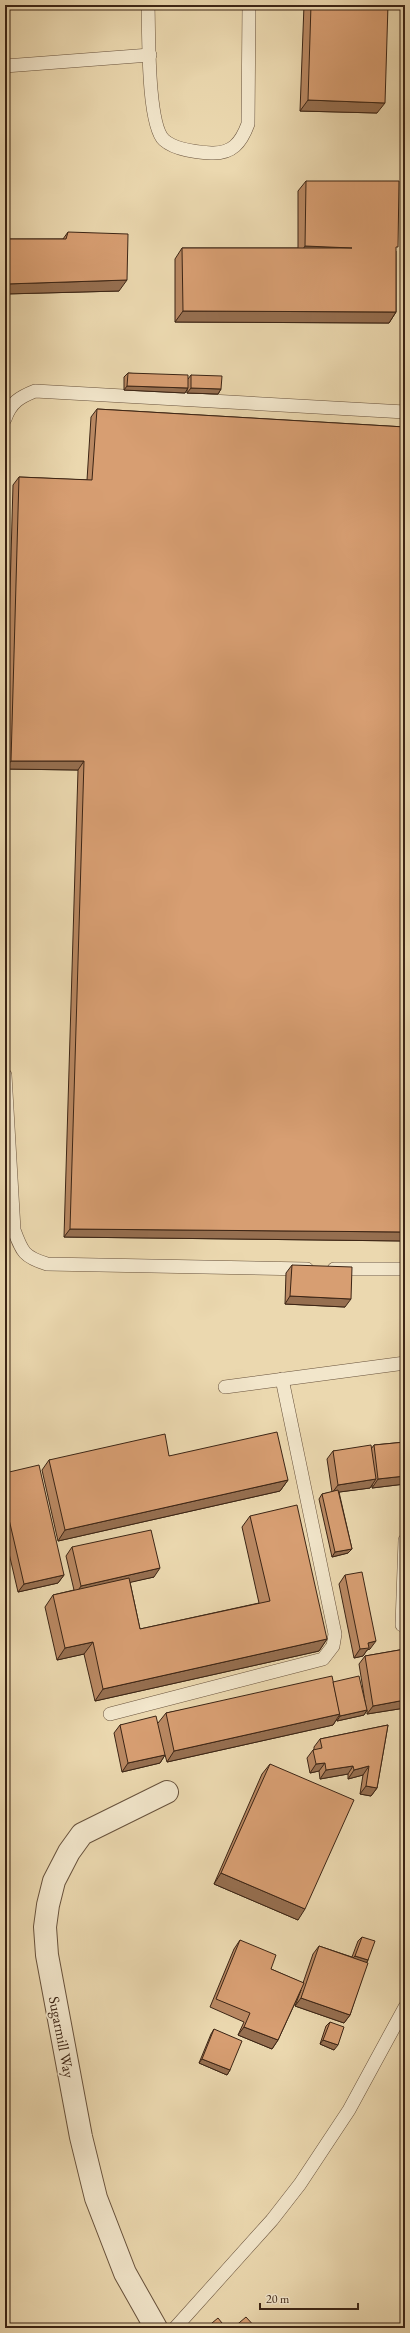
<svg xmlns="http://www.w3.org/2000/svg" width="410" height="2333" font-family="'EB Garamond',serif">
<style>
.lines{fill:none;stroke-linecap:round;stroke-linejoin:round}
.lane-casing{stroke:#68523c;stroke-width:14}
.street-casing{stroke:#68523c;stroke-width:24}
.lane{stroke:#f2e6cb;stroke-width:13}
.street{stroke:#f2e6cb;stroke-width:22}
.wall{fill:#b98862;stroke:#3c2515}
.shaded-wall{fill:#966f50;stroke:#3c2515}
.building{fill:#d79e72;stroke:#3c2515}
.labels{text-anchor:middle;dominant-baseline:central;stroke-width:3.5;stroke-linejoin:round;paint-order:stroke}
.street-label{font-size:15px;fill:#3c2515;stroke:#f2e6cb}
</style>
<rect width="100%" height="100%" fill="#ebd8af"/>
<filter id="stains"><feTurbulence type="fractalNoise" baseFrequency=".005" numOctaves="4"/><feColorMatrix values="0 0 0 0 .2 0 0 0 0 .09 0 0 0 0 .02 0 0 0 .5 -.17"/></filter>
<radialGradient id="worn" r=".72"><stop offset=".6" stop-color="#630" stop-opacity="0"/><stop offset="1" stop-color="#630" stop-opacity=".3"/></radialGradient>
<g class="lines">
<!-- lane casing -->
<g class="lane-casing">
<g id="lane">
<path d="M148,5C149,31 147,124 164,140C175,150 197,152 211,153C232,154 241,143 248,124L249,5"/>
<polyline points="5,66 150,55"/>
<path d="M5,419C11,402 20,397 35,391L405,412"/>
<path d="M5,1075L14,1230C22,1252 24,1257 47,1264L307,1269"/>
<polyline points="334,1269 405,1269"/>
<polyline points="225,1387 405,1363"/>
<polyline points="402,1625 405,1540"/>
<polyline points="110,1714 323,1659 333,1646 335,1634 282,1379"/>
<polyline points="175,2328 272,2220 300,2184 349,2110 405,2007"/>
</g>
</g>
<!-- street casing -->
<g class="street-casing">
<polyline id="street" points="156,2328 125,2273 96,2198 81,2137 47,1955 45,1927 48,1905 54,1881 69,1852 82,1834 167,1792"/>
</g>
<!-- lane -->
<use href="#lane" class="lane"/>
<!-- street -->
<use href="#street" class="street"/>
</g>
<!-- wall -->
<g class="wall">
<polygon points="304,5 388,5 377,113 300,111"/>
<polygon points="306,181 396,251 396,312 389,323 175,322 175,259 182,248 298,248 298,191"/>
<polygon points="68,232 119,291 5,294 5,239 63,239"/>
<polygon points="128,373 188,379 191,375 221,389 218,394 187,393 187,389 185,393 124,390 124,377"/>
<polygon points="97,409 405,427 405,1241 64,1237 78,770 5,769 13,485 19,477 87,480 91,417"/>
<polygon points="292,1265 345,1307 285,1304 286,1273"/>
<polygon points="405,1442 405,1484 372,1488 372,1485 370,1488 339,1492 352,1549 348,1553 332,1557 319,1499 322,1494 332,1492 327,1459 333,1451 371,1449 374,1445"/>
<polygon points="169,1456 288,1480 280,1491 58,1541 42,1470 49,1460"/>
<polygon points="5,1473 64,1575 58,1583 18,1592 5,1536"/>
<polygon points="250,1516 327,1639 319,1651 95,1701 84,1654 57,1660 45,1607 53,1595 74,1590 66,1556 72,1547 154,1577 130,1582 140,1629 259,1603 242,1527"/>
<polygon points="345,1575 370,1649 367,1650 363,1656 354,1658 339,1584"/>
<polygon points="405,1649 405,1708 367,1714 367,1710 364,1715 337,1721 337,1719 333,1725 167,1762 165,1755 160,1763 122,1772 114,1733 120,1725 158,1723 166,1713 333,1682 366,1708 359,1664 365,1656"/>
<polygon points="388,1725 377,1788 371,1796 360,1794 363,1775 348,1779 348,1774 320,1779 319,1771 310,1773 307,1758 313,1750 314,1749 314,1747 320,1739"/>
<polygon points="270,1764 298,1920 214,1884 262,1774"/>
<polygon points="362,1937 368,1960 367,1962 350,2015 344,2023 295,2006 301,1990 278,2040 272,2049 238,2035 244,2022 210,2007 234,1949 240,1940 271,1969 303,1983 313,1954 319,1946 352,1957 358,1941"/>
<polygon points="330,2022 334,2050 320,2044 326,2026"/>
<polygon points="214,2029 230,2070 227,2075 199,2063 211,2034"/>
</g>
<!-- shaded-wall -->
<g class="shaded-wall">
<polygon points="308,100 385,103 377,113 300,111"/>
<polygon points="305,246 352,248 298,257"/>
<polygon points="127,280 119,291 5,294 5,286 6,284"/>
<polygon points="183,311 396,312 389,323 175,322"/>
<polygon points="127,386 188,388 185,393 124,390"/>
<polygon points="191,388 221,389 218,394 187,393"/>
<polygon points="11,761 84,761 78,770 5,769"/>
<polygon points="70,1229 405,1232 405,1241 64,1237"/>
<polygon points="290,1296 351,1299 345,1307 285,1304"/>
<polygon points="405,1476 405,1484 372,1488 378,1479"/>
<polygon points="376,1479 370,1488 332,1493 338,1485"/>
<polygon points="288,1480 280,1491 58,1541 65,1530"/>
<polygon points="352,1549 348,1553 332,1557 335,1552"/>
<polygon points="160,1568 154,1577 75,1595 81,1586"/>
<polygon points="64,1575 58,1583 18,1592 24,1584"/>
<polygon points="327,1639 319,1651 95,1701 103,1689"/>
<polygon points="376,1641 370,1649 367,1650 363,1656 354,1658 360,1649 368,1643"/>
<polygon points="93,1642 84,1654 57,1660 65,1648"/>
<polygon points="405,1700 405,1708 367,1714 373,1706"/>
<polygon points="367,1710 364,1715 337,1721 340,1716"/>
<polygon points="340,1714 333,1725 167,1762 174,1751"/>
<polygon points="165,1755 160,1763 122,1772 128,1763"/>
<polygon points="325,1763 319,1771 310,1773 316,1764"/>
<polygon points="353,1766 348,1774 320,1779 326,1770"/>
<polygon points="369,1766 363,1775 348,1779 354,1770"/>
<polygon points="366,1786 377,1788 371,1796 360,1794"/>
<polygon points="221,1873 305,1909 298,1920 214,1884"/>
<polygon points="355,1956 368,1960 365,1965 351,1960"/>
<polygon points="301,1998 350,2015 344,2023 295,2006"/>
<polygon points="244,2027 278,2040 272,2049 238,2035"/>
<polygon points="323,2040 338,2045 334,2050 320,2044"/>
<polygon points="202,2059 230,2070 227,2075 199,2063"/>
</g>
<!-- building -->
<g class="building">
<polygon points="311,5 388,5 385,103 308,100"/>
<polygon points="306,181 399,181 398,247 396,247 396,312 183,311 182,248 352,248 305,246"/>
<polygon points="68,232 128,234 127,280 6,284 5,239 66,239"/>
<polygon points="128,373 188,375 188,388 127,386"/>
<polygon points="191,375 222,376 221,389 191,388"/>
<polygon points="97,409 405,427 405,1232 70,1229 84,761 11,761 19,477 92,480"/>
<polygon points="292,1265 352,1267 351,1299 290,1296"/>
<polygon points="277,1432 288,1480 65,1530 49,1460 165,1434 169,1456"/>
<polygon points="405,1442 405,1476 378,1479 374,1445"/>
<polygon points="371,1445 376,1479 338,1485 333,1451"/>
<polygon points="39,1465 64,1575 24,1584 5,1502 5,1473"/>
<polygon points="338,1490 352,1549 335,1552 322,1494"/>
<polygon points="297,1505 327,1639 103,1689 93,1642 65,1648 53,1595 129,1578 140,1629 270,1601 250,1516"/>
<polygon points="151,1530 160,1568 81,1586 72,1547"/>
<polygon points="362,1572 376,1641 368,1643 369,1648 360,1649 345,1575"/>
<polygon points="405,1649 405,1700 373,1706 365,1656"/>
<polygon points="332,1676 340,1714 174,1751 166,1713"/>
<polygon points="359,1676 367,1710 340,1716 333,1682"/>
<polygon points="156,1716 165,1755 128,1763 120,1725"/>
<polygon points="388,1725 377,1788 366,1786 369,1766 354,1770 353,1766 326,1770 325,1763 316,1764 313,1750 322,1748 320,1739"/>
<polygon points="270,1764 354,1800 305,1909 221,1873"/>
<polygon points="362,1937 375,1941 368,1960 355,1956"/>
<polygon points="240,1940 276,1955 271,1969 304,1983 278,2040 244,2027 250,2013 216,1999"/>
<polygon points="319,1946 368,1963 350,2015 301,1998"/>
<polygon points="330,2022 344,2027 338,2045 323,2040"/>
<polygon points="214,2029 242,2041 230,2070 202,2059"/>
<polygon points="246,2317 256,2328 233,2328"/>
<polygon points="218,2318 226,2328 206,2328"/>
</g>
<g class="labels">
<!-- street labels -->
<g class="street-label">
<text transform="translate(62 2037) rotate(79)">Sugarmill Way</text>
</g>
</g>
<!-- margin -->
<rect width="410" height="2333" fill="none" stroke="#ebd8af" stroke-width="20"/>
<rect x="6" y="6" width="398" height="2321" fill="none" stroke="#3c2515" stroke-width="2"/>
<rect x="10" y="10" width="390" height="2313" fill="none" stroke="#3c2515"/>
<!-- scale -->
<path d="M260 2303v6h98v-6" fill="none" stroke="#3c2515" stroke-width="2"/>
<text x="266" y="2303" font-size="12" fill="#3c2515" stroke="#f2e6cb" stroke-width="3" paint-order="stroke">20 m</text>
<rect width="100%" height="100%" filter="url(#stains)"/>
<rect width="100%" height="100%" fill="url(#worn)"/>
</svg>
